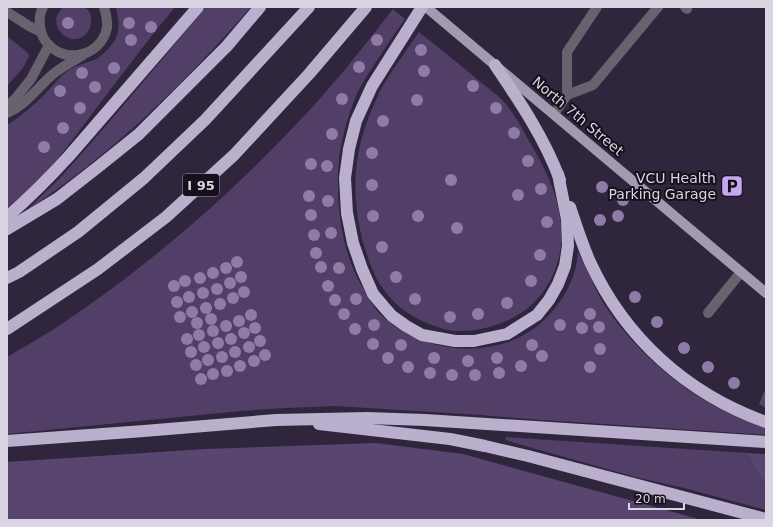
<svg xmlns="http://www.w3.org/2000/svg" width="773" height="527" font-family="'DejaVu Sans',sans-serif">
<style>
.green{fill:#513f68}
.forest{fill:#584570}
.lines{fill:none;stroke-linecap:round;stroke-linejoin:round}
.minor{stroke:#67626e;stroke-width:10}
.major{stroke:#a399b1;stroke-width:10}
.highway{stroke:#baafcc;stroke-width:12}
.tree{fill:#8e7ca6}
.labels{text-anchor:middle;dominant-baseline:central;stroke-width:4;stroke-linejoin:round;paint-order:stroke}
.shield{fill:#15101b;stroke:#9f99a7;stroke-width:1}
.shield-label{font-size:13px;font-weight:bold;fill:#dad4e3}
.street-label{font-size:14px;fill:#dad4e3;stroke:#15101b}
.poi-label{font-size:14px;fill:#dad4e3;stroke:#15101b;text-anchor:end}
</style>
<rect width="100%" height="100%" fill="#2f253c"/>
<!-- green -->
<g class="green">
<path d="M64,7C69,7 81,6 85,8C94,12 92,27 87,33C70,52 43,22 64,7Z"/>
<path d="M116,7H175C145,43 117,81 89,118C64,151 41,183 7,208V125C21,116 34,105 45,94C53,86 60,76 69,70C78,64 89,63 98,58C105,53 110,47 115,40C121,30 118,18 116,7Z"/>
<path d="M206,7H251C185,83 111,155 27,210L60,178L85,150L122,107Z"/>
<path d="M393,9L405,19C396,32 387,45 378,59C370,71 361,84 355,98C350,112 345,127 342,141C339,152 339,163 338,174C337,215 343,255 364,290C368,298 373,306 379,313C421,356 502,363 546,318C559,305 571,287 575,270C577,264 577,258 578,252C587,268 593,285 602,301C623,335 655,366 687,389C711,406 738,418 766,428V435L528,419L481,415L335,406L285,408L241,411L7,434V357C22,348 38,339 54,329C137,274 214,210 283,138C299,121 315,105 330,87C352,62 372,35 393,9Z"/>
<path d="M419,32C440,49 462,66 483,84C490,90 498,95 504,102C514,113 522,128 529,141C554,182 575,232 551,279C549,283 546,287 543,292C525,318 488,332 457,331C447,331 437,327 427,323C409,316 393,304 382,287C377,281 374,273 371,266C357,230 351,189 359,150C363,130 371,110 380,91C391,71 406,51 419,32Z"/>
<polygon points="7,36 28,53 29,56 23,68 7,86"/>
<polygon points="506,437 747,453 761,479 766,483 766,510 684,488 635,477 508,441 505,439"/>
</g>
<!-- forest -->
<g class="forest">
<polygon points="766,390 766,408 759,404 763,394"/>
<polygon points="376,443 463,454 702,520 7,520 7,462 205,449"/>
<polygon points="747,453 766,454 766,483 761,479"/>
</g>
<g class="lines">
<!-- minor -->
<g class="minor">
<path d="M43,7C38,16 39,28 43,37C58,65 100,60 107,28C108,21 106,14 104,7"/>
<polyline points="685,7 687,9"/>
<polyline points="7,12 29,26 41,32"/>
<polyline points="567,95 593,85 658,7"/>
<polyline points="7,106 15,99 31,79 49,45"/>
<path d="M7,113C27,104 36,89 52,75C61,67 72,62 83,55"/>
<polyline points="554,114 567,95 567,52 597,7"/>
<polyline points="708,313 741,272"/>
</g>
<!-- major -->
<polyline class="major" points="426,7 766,293"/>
<!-- highway -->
<g class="highway">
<polyline points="422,7 372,86 356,121 349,149 345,178 347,213 353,243 362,269 373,294 384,307 392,316 406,326 422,335 455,341 474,341 507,334 537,315 549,300 558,284 565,266 568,246 567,219 558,174"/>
<path d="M495,65C520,102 545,139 560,180"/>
<path d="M570,207C576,225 582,244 590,262C625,338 687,394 766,422"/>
<path d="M7,217C29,198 49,178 69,156L198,7"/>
<polyline points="7,229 57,199 98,167 139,134 227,46 260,7"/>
<polyline points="7,278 19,272 78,232 144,178 205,120 309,7"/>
<polyline points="7,329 98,269 166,217 234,155 309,74 366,7"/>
<polyline points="319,424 450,439 485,446 528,456 766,519"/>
<polyline points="7,441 144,431 276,420 367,418 425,420 766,442"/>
</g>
</g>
<!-- trees -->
<g class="tree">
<circle cx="68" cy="23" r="6"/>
<circle cx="129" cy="23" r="6"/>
<circle cx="151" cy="27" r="6"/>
<circle cx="131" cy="40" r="6"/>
<circle cx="377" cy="40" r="6"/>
<circle cx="421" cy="50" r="6"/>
<circle cx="359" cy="67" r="6"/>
<circle cx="114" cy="68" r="6"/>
<circle cx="424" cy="71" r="6"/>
<circle cx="82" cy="73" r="6"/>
<circle cx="473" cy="86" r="6"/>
<circle cx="95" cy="87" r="6"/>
<circle cx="60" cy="91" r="6"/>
<circle cx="342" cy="99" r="6"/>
<circle cx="417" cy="100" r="6"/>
<circle cx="80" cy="108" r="6"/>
<circle cx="496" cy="108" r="6"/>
<circle cx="383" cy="121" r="6"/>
<circle cx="63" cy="128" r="6"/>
<circle cx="514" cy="133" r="6"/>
<circle cx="332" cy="134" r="6"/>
<circle cx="44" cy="147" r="6"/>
<circle cx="372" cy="153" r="6"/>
<circle cx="528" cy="161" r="6"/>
<circle cx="311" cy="164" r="6"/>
<circle cx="327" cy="166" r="6"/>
<circle cx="451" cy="180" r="6"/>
<circle cx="372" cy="185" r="6"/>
<circle cx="602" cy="187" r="6"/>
<circle cx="541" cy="189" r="6"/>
<circle cx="518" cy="195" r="6"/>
<circle cx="309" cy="196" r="6"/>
<circle cx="623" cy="200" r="6"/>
<circle cx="328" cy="201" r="6"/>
<circle cx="311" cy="215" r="6"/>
<circle cx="373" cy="216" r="6"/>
<circle cx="418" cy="216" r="6"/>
<circle cx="618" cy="216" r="6"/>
<circle cx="600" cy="220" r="6"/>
<circle cx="547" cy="222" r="6"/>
<circle cx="457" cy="228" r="6"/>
<circle cx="331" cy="233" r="6"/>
<circle cx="314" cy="235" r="6"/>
<circle cx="382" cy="247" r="6"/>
<circle cx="316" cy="253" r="6"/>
<circle cx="540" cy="255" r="6"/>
<circle cx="237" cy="262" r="6"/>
<circle cx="321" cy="267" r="6"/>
<circle cx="226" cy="268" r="6"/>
<circle cx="339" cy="268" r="6"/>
<circle cx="213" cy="273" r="6"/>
<circle cx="241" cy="277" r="6"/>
<circle cx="396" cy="277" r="6"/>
<circle cx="200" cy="278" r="6"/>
<circle cx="185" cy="281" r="6"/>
<circle cx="531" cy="281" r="6"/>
<circle cx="230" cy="283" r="6"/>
<circle cx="174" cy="286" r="6"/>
<circle cx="328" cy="286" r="6"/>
<circle cx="217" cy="289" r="6"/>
<circle cx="244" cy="292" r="6"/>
<circle cx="203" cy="293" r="6"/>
<circle cx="189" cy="297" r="6"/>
<circle cx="635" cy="297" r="6"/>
<circle cx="233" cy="298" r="6"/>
<circle cx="356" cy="299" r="6"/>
<circle cx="415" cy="299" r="6"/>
<circle cx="335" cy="300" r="6"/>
<circle cx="177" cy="302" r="6"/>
<circle cx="507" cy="303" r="6"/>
<circle cx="220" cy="304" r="6"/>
<circle cx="206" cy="308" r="6"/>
<circle cx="192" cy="312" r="6"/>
<circle cx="344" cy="314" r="6"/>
<circle cx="478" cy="314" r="6"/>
<circle cx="590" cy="314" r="6"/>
<circle cx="251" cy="315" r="6"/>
<circle cx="180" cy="317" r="6"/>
<circle cx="450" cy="317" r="6"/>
<circle cx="211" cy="319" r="6"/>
<circle cx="239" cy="321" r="6"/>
<circle cx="657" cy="322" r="6"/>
<circle cx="197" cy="323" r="6"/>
<circle cx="374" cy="325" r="6"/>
<circle cx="560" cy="325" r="6"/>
<circle cx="226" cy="326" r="6"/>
<circle cx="599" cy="327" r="6"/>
<circle cx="255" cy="328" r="6"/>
<circle cx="582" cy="328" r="6"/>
<circle cx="355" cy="329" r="6"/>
<circle cx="213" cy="331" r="6"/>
<circle cx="244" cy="333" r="6"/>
<circle cx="199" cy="335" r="6"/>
<circle cx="187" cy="339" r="6"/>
<circle cx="231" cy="339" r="6"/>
<circle cx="260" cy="341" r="6"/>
<circle cx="218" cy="343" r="6"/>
<circle cx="373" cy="344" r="6"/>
<circle cx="401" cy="345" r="6"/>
<circle cx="532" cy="345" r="6"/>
<circle cx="204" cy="347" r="6"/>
<circle cx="249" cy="347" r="6"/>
<circle cx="684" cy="348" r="6"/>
<circle cx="600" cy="349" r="6"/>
<circle cx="191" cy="352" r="6"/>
<circle cx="235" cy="352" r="6"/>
<circle cx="265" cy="355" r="6"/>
<circle cx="542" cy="356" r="6"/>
<circle cx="222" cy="357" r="6"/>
<circle cx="388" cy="358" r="6"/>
<circle cx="434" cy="358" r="6"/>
<circle cx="497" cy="358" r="6"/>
<circle cx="208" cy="360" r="6"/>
<circle cx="254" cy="361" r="6"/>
<circle cx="468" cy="361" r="6"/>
<circle cx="196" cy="365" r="6"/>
<circle cx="240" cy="366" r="6"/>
<circle cx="521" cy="366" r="6"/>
<circle cx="408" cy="367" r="6"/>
<circle cx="590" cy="367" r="6"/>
<circle cx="708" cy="367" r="6"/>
<circle cx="227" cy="371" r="6"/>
<circle cx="430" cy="373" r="6"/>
<circle cx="499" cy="373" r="6"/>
<circle cx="213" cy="374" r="6"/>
<circle cx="452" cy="375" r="6"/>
<circle cx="475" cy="375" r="6"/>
<circle cx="201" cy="379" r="6"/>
<circle cx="734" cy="383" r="6"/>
</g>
<!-- icons -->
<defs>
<g id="parking-square" transform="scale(1.15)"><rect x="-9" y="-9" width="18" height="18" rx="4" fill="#c6a6f0" stroke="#15101b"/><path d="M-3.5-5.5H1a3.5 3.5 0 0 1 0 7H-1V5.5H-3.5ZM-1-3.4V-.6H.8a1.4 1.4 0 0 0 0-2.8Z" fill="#111"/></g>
</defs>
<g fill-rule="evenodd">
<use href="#parking-square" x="732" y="186"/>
</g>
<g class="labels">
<!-- shield labels -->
<rect class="shield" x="183" y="174" width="36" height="22" rx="3"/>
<g class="shield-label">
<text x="201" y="185">I 95</text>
</g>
<!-- street labels -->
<g class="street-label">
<text transform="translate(578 116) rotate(40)">North 7th Street</text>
</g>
<!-- poi labels -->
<g class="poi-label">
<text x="716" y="178">VCU Health<tspan x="716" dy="16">Parking Garage</tspan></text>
</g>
</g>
<!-- border -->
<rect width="773" height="527" fill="none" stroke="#dad4e3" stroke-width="16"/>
<!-- scale -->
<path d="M629 503v6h55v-6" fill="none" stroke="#dad4e3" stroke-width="2"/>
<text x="635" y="503" font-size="12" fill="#dad4e3" stroke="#15101b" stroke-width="3" paint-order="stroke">20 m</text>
</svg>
